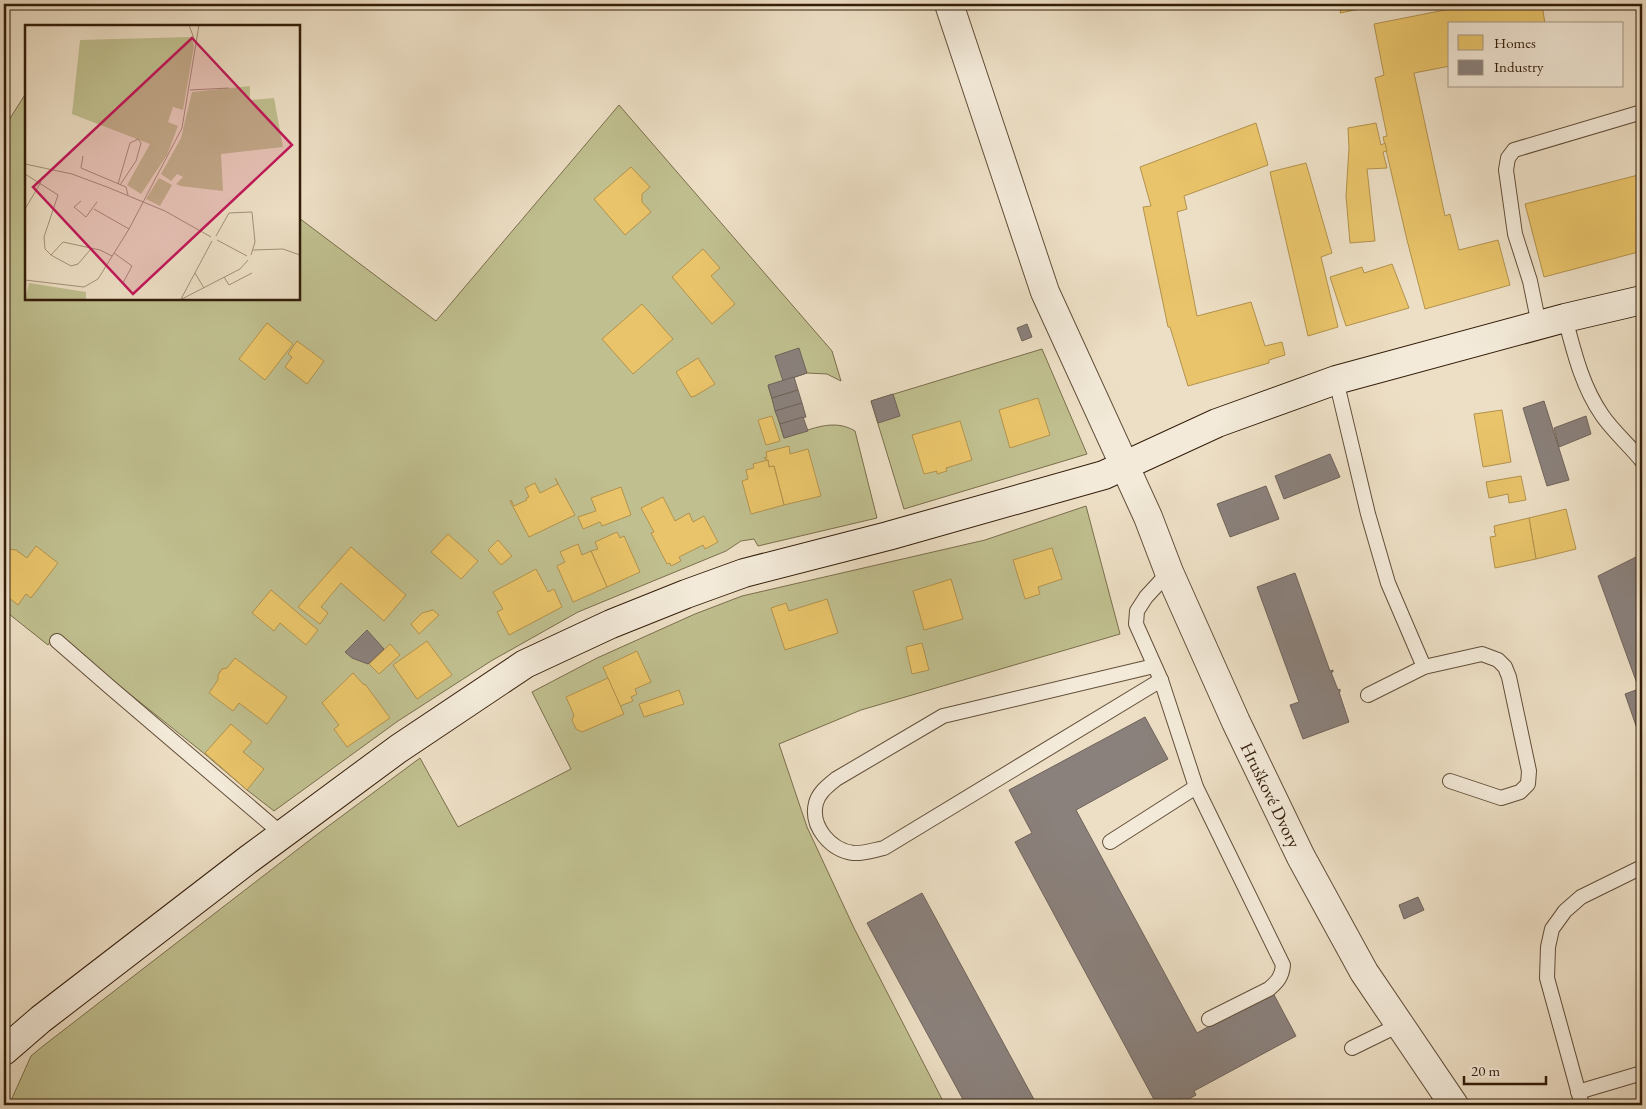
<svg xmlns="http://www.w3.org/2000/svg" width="1646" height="1109" font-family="'EB Garamond',serif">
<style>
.green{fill:#c0bf8f;stroke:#7a6e4c}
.homes{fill:#e9c46a;stroke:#b2924d}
.industry{fill:#8a817c;stroke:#70635a}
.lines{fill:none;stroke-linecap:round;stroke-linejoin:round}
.lane-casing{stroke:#624e39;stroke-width:16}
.street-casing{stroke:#624e39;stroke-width:30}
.secondary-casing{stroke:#331d0a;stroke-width:30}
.lane{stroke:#f3ead9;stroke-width:14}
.street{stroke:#f3ead9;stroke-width:28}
.secondary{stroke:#f3ead9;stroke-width:28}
.labels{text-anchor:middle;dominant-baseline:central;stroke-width:5;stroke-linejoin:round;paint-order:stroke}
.street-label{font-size:18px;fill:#331d0a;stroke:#f3ead9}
.inset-road{fill:none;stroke:#a3917a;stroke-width:1}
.view{fill:#c2185b;fill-opacity:0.15;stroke:#c2185b;stroke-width:2.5}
.inset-edge{fill:none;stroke:#331d0a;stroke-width:2.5}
</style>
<rect width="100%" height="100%" fill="#eddfc5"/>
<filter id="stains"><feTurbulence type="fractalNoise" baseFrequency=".004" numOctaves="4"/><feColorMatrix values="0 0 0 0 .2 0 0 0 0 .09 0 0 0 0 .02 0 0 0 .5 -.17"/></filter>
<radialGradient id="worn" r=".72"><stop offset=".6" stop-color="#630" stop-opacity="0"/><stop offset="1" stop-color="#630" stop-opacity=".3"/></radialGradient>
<!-- green -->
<g class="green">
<path d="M26,93V299H299V218L436,321L619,105L832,351L841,381L827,374L807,373L768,386L784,438C808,431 832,417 855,431L877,518L758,546L754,539L741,541L726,551L578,612L491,661L398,721L274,811L247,790L206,755L56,635L48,645L4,610V128Z"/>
<polygon points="1042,349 1087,454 904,509 871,401"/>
<polygon points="1086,506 1120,634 861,710 779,744 807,827 854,928 945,1105 9,1105 31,1056 43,1046 315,836 420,758 458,827 571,769 532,692 597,658 695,614 742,596 985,540"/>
</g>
<!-- homes -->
<g class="homes">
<polygon points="1342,4 1384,4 1340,13"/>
<polygon points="1475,4 1542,4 1545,24 1450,24 1450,66 1414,73 1445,216 1450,214 1459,250 1498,240 1510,285 1425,309 1407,240 1383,137 1387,136 1375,78 1384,75 1374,24"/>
<polygon points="1256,123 1268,165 1184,196 1187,209 1177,212 1197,316 1251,302 1265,346 1282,342 1285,355 1269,360 1269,363 1188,386 1170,327 1168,327 1143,207 1151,206 1140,167"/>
<polygon points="1376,123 1381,145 1385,143 1387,151 1383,152 1387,168 1367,169 1375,241 1350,243 1346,196 1349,148 1348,128"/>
<polygon points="1306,163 1332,253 1321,257 1338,327 1308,336 1270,172"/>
<polygon points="631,167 650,187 642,194 642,202 651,212 625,235 594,199"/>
<polygon points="1642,174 1642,251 1544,277 1525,204"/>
<polygon points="703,249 720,268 711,276 735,304 712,324 672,277"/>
<polygon points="1392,264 1409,308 1346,326 1330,277 1362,267 1364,273"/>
<polygon points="642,304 673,339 633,374 602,339"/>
<polygon points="267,323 293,344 265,380 239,359"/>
<polygon points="297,341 324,361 307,384 285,367 292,357 288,354"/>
<polygon points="698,358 715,384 695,396 691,397 676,372"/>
<polygon points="1038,398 1050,435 1010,448 999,410"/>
<polygon points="1502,410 1511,462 1483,467 1474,414"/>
<polygon points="772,416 780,441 766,445 758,420"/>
<polygon points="960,421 972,460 946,468 947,471 937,474 937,471 924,474 912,435"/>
<polygon points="789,446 790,454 808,449 821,496 784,505 774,466 769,467 768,460 764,458 767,457 766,452"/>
<polygon points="768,460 769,467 774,466 784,505 751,514 742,481 748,479 746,470 754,468 753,464"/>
<polygon points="1521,476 1526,500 1509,503 1508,494 1489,498 1486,482"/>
<polygon points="555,478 575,515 529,537 510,501 511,500 514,506 527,500 526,498 529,497 525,488 535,483 540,493 558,484"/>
<polygon points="621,487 631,515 602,526 600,522 583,529 578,517 596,511 591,498"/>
<polygon points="663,497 675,521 689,513 693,522 704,516 718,542 705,549 703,545 679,557 681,561 671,566 670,563 667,564 651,533 654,532 641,508"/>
<polygon points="1566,509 1576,549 1536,559 1529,518"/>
<polygon points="1529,518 1536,559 1495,568 1490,537 1496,536 1494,531 1495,531 1494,526"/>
<polygon points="617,532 620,538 624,536 640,572 607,587 591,551 598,549 595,542"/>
<polygon points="448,534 478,561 461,579 431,552"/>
<polygon points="498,540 512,556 501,565 488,550"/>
<polygon points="578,544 582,555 591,551 607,587 573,602 557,566 565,562 560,552"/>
<polygon points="36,546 58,563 31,598 26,594 18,605 4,594 4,566 7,562 4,555 9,549 16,550 27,558"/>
<polygon points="351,547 406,595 384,621 341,583 321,607 328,613 320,624 298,607"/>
<polygon points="1052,548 1062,579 1038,587 1040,594 1025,599 1013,560"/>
<polygon points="536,569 548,592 554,589 562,607 509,635 497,612 503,609 493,592"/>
<polygon points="951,579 963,619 924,630 913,591"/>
<polygon points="271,590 318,630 306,645 280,623 274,631 252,613"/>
<polygon points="827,599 838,633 785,650 771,608 786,603 789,611"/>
<polygon points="433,610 439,615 419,634 411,624 422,613"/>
<polygon points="427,641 452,675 417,699 393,665"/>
<polygon points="922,643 929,670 912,674 906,647"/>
<polygon points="390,644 400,655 379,674 369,664"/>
<polygon points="637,651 651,682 635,689 637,694 631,697 633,701 620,706 603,667"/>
<polygon points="235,658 287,697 267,724 239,703 233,711 209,693 218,680 218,675 222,669 227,668"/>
<polygon points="353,673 364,685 365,684 390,718 347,747 334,729 339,725 322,703"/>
<polygon points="608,678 624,714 582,732 576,729 572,720 574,715 566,697"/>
<polygon points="679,690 684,704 644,717 639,704"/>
<polygon points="231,724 252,742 243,752 264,769 247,790 205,753"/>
</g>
<!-- industry -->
<g class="industry">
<polygon points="1027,324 1032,337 1022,341 1017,328"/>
<polygon points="799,348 807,373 783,381 775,356"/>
<polygon points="794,377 798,390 772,398 768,385"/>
<polygon points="798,390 802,403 775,411 772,398"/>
<polygon points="893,394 900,416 878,423 871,401"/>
<polygon points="1544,401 1569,480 1547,486 1523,408"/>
<polygon points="802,403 806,417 780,424 775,411"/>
<polygon points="1586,416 1591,434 1559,447 1554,428"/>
<polygon points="803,417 808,431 784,438 780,424"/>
<polygon points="1330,454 1340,477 1284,499 1275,476"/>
<polygon points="1266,486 1279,519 1230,537 1217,504"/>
<polygon points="1642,554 1642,743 1625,694 1639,689 1598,576"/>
<polygon points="1295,573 1330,671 1333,670 1333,672 1331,672 1338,690 1340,689 1340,692 1339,692 1349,722 1303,739 1290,705 1299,702 1257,587"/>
<polygon points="367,630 384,649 368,664 352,658 345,652"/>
<polygon points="1145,717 1168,759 1076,810 1197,1033 1272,991 1296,1036 1194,1091 1196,1095 1184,1102 1181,1098 1168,1105 1157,1105 1015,842 1032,833 1009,790"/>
<polygon points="922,893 1037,1105 966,1105 867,923"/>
<polygon points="1418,897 1424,910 1404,919 1399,905"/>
</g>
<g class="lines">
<!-- lane casing -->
<g class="lane-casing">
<g id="lane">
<path d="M1565,318C1574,352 1582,386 1602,415C1612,430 1630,446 1642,461"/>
<polyline points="1539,325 1530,281 1515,234 1506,170 1508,158 1514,150 1642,112"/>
<polyline points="1336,380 1368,514 1388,583 1424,667"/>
<path d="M1169,572L1146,597L1137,611L1136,624L1161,680L1196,787L1283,965C1282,977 1277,982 1269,989L1209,1019"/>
<polyline points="57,641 111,688 282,834"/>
<path d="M1154,666L943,716L836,779C828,786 819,792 816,803C810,827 831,850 853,853C863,854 874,850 884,848L1161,680"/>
<polyline points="1368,695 1424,667 1482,654 1498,660 1505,667 1509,677 1529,771 1528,784 1520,792 1501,798 1450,781"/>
<polyline points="1110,842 1196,787"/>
<polyline points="1352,1048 1399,1025"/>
<polyline points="1578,1092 1642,1073"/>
<polyline points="1582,1105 1547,978 1548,947 1552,929 1565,911 1581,897 1642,867"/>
</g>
</g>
<!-- street casing -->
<g class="street-casing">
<polyline id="street" points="949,4 1045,292 1148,517 1169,572 1236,722 1301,857 1364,972 1454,1105"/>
</g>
<!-- secondary casing -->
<g class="secondary-casing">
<polyline id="secondary" points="4,1051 41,1019 249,859 398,749 525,664 611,624 686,594 744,573 888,536 1104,475 1217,423 1336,380 1565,318 1642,300"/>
</g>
<!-- lane -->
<use href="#lane" class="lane"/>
<!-- street -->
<use href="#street" class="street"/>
<!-- secondary -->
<use href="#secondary" class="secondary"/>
</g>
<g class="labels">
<!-- street labels -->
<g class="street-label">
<text transform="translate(1271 795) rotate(64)">Hruškové Dvory</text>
</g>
</g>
<!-- overview -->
<g transform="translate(25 25)">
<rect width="275" height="275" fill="#eddfc5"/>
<path d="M166,12L169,21L158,85L148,82L143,97L153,101L142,130L116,169L102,160L125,119L47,89L55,15ZM225,61V75L249,73L258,122L196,129L198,166L155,161L151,159L158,152L152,149L146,156L136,149L156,113L167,67ZM134,153L147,160L135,181L121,174ZM4,258L61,267V275H0Z" fill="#c0bf8f"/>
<path class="inset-road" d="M164,0L171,19M165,65L204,63M58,131L56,143L101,162L103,170M0,139L47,149L82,162L140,186L186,212M0,149L33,170L19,212L20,224L26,230L38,217L75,225L87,231M93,159L105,118L113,114L116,118L111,136L95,160M56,176L49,182L61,192L72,177M0,184L16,157M69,184L104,204M191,211L204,188L227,187L230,217L226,230M192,215L222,231M228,225L258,224L275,230M89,228L107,241L98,258M26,230L46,241L53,239L66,224M170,248L179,263M199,252L204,260L227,248M0,255L59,262L73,254L104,204L157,103L174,0M156,274L187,216M155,275L215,244L223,235"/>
<path class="view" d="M167,13L267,120L108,269L8,162Z"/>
<rect width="275" height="275" class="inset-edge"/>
</g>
<!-- margin -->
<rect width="1646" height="1109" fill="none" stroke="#eddfc5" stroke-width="20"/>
<rect x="5" y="5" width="1636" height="1099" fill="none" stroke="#331d0a" stroke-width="2.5"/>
<rect x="10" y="10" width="1626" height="1089" fill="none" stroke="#331d0a"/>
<!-- legend -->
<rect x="1448" y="22" width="175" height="65" fill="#f3ead9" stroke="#a69886"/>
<rect x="1458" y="35" width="25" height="15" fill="#e9c46a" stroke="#a69886"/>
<text x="1494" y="48" font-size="15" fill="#331d0a">Homes</text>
<rect x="1458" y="60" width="25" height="15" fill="#8a817c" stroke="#a69886"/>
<text x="1494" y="72" font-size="15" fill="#331d0a">Industry</text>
<!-- scale -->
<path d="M1464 1076v8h82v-8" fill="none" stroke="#331d0a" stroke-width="2.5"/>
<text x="1471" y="1076" font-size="15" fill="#331d0a" stroke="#f3ead9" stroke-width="4" paint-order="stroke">20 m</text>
<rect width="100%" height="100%" filter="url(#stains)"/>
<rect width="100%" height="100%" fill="url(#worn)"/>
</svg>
